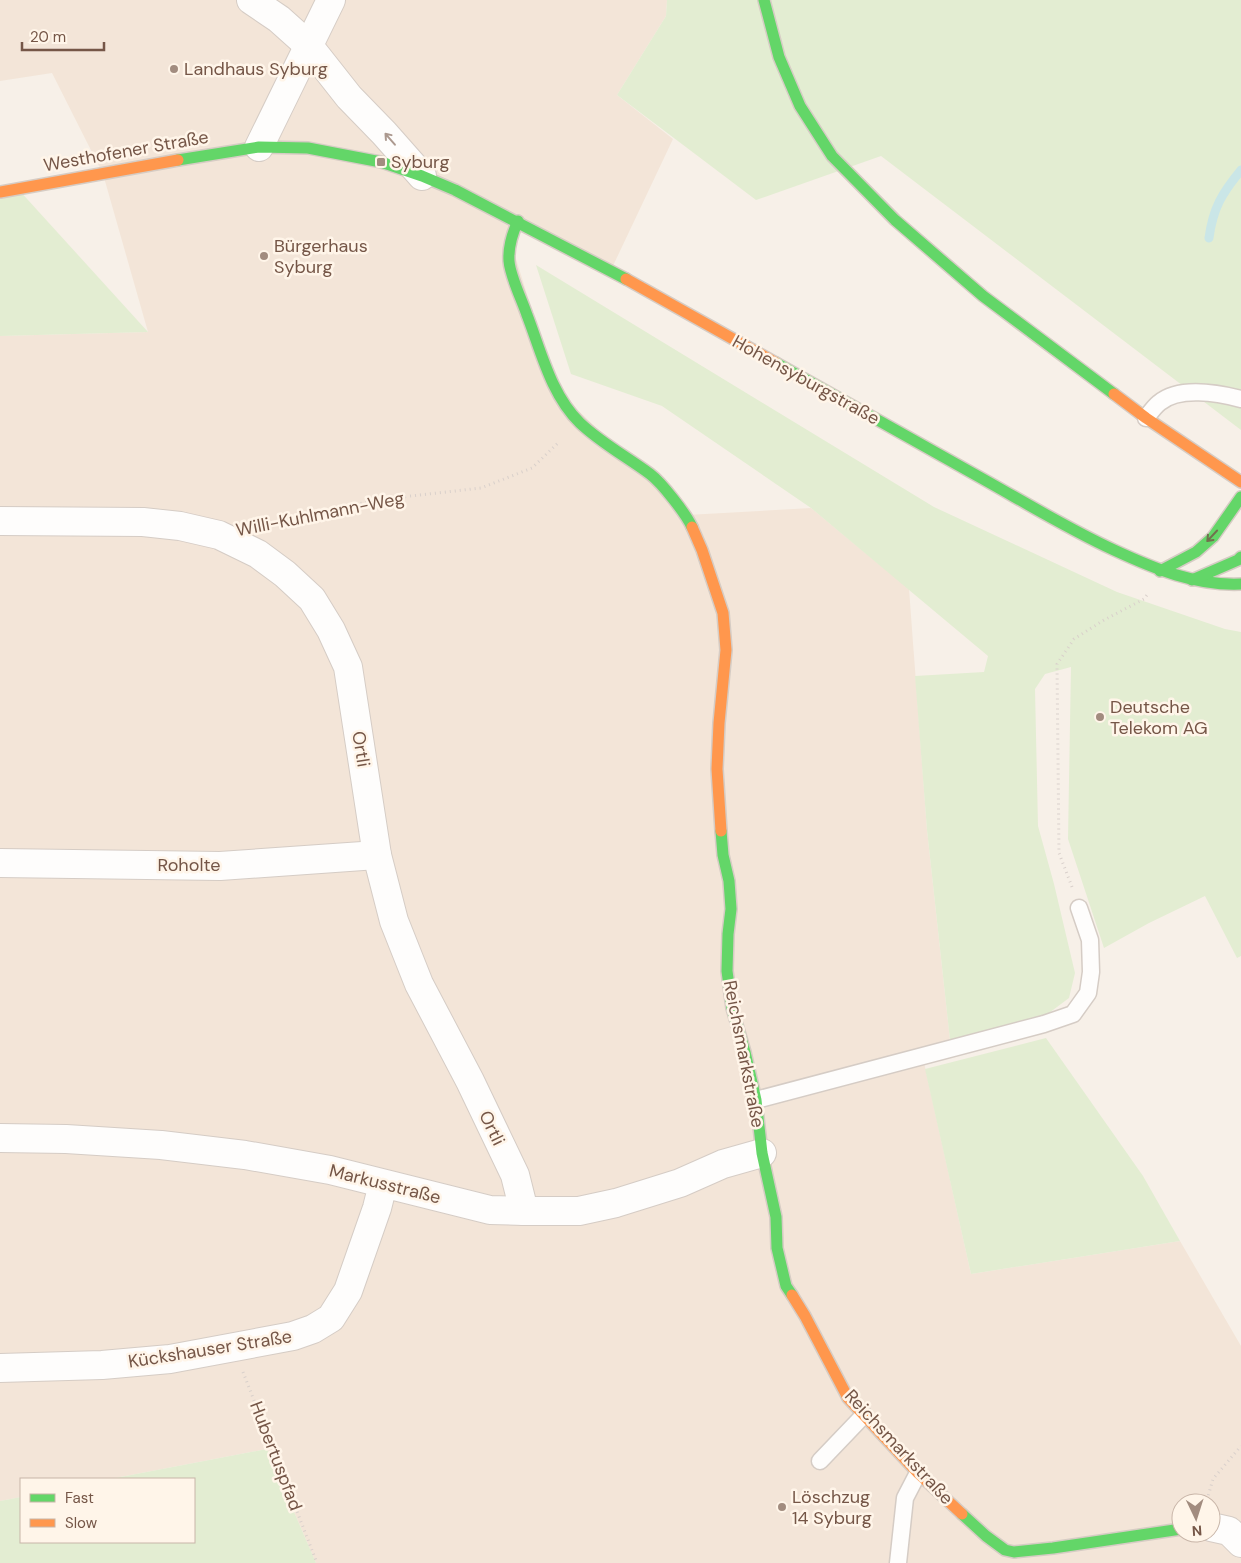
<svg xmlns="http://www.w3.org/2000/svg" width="1241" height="1563" font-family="'DM Sans',sans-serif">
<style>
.residential{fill:#f3e5d8;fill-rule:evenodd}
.green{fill:#e3edd2}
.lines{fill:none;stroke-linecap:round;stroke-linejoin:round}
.stream{stroke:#cae6e7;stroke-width:9}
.lane-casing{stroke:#d5ccc5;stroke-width:19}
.street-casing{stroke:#d5ccc5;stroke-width:30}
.fast-casing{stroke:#d6ccc4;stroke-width:14}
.slow-casing{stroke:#d6ccc4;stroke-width:14}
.path{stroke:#d9d0cb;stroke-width:3;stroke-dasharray:1 4;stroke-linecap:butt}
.lane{stroke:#fefdfc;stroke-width:16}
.street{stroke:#fefdfc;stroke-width:28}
.fast{stroke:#63d668;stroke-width:11}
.slow{stroke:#ff974d;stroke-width:11}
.oneway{stroke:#ac998f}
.oneway2{stroke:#71704e}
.poi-dot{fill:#a28c7f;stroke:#fff5e9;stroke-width:2}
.labels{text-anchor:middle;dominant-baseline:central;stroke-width:5;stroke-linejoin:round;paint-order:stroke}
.poi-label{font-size:18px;fill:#755647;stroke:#fff5e9;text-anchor:start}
.street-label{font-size:18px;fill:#755647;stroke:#fff5e9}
</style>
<rect width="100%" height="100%" fill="#f7f0e8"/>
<!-- residential -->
<path class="residential" d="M0,0H667L666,16L617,95L673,139L611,270L518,221L510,239L556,389L687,515L811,508L909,589L927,830L950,1040L921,1049L971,1274L1180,1241L1241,1346V1563H316L267,1449L110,1479H21V1497L0,1501V336L148,332L103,174L52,73L0,81ZM1181,1503H1211V1533H1181Z"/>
<!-- green -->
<g class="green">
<polygon points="667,0 1241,0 1241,430 881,156 756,200 617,95 666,16"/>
<polygon points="18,189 148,332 0,336 0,192"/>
<polygon points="536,265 934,507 1117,592 1225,629 1241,632 1241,956 1237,958 1205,896 1149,923 1104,948 1068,839 1071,667 1045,674 1035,689 1038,826 1054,884 1075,973 1069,998 1045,1016 950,1040 927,830 915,676 984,672 988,656 811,508 662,406 571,374"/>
<polygon points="1046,1038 1143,1176 1180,1241 971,1274 925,1069"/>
<polygon points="267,1449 316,1563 0,1563 0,1501 21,1497 21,1542 194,1542 194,1479 110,1479"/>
</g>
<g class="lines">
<!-- stream -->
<path class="stream" d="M1209,238C1213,208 1222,193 1241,170"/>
<!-- lane casing -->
<g class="lane-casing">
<g id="lane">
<path d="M1146,418C1150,413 1154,407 1159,403C1179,386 1218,393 1241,399"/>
<polyline points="756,1100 1044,1024 1073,1014 1088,993 1091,972 1090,940 1079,908"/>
<polyline points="820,1461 864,1415"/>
<polyline points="898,1563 905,1498 918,1473"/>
</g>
</g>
<!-- street casing -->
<g class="street-casing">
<g id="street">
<polyline points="251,0 279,19 308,45 349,97 384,133 422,176"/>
<polyline points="259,147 331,0"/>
<polyline points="0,521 143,522 180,526 219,535 258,554 285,574 312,599 331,630 348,667 377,855 394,921 419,984 470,1081 515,1175 524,1211"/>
<polyline points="0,863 220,866 377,855"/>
<polyline points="0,1138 66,1139 161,1145 245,1155 330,1170 490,1210 524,1211 579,1211 616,1203 680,1183 723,1164 762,1153"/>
<polyline points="0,1368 102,1365 170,1359 293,1336 313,1329 331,1318 348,1291 377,1208 383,1184"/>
<polyline points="1211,1527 1229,1531 1241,1543"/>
</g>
</g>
<!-- fast casing -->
<g class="fast-casing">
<g id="fast">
<polyline points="764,0 779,57 800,106 832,156 895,220 983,296 1114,394"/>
<polyline points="178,160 259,147 308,148 381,162 422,176 455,190 626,279"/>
<path d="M518,221C512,234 508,246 509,261C510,276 522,300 527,315C541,351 551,395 580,423C601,443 627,457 650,474C662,483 686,514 692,527"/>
<path d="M776,363C842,400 908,437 974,474C1021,500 1066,528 1114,550C1155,569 1196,586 1241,584"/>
<polyline points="1160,571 1196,552 1213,537 1241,497"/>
<polyline points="1192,580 1238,560 1241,557"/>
<polyline points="721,831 723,855 729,881 731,909 728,934 727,971 732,1008 745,1052 756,1100 762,1153 776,1217 777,1248 786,1286 792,1295"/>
<polyline points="962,1514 986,1536 1005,1550 1014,1552 1053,1548 1181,1529"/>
</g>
</g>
<!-- slow casing -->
<g class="slow-casing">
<g id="slow">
<polyline points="0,192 178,160"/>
<polyline points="626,279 776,363"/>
<polyline points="1114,394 1146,418 1241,482"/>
<polyline points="692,527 702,550 723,613 726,650 719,723 717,769 721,831"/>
<polyline points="792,1295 805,1316 848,1398 918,1473 962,1514"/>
</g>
</g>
<!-- path -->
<g class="path">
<polyline points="263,525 376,500 481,488 532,468 559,442"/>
<polyline points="1072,887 1059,853 1057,664 1074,639 1104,620 1144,599 1147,595"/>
<polyline points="243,1372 317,1563"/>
<polyline points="1207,1500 1213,1479 1241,1446"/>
</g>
<!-- lane -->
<use href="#lane" class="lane"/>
<!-- street -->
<use href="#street" class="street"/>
<!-- fast -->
<use href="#fast" class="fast"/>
<!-- slow -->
<use href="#slow" class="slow"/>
</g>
<!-- one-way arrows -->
<defs><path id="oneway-shaft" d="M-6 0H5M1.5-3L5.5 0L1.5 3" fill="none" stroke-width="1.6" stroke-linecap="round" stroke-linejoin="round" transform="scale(1.25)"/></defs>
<use class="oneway" href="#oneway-shaft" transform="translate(390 139) rotate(-131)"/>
<use class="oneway2" href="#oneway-shaft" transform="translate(1212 536) rotate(133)"/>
<!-- markers -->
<g class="poi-dot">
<circle cx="174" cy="69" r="5"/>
<rect x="376" y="157" width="10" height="10" rx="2.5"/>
<circle cx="264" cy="256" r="5"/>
<circle cx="1100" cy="717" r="5"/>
<circle cx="782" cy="1507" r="5"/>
</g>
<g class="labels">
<!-- poi labels -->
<g class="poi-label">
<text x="184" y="69">Landhaus Syburg</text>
<text x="391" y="162">Syburg</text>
<text x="274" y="246">Bürgerhaus<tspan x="274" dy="21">Syburg</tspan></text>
<text x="1110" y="707">Deutsche<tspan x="1110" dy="21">Telekom AG</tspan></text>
<text x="792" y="1497">Löschzug<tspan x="792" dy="21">14 Syburg</tspan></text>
</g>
<!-- street labels -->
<g class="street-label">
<text transform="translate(126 151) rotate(-10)">Westhofener Straße</text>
<text transform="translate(806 380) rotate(29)">Hohensyburgstraße</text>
<text transform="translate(320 514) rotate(-11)">Willi-Kuhlmann-Weg</text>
<text transform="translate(361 749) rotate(81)">Ortli</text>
<text x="189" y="865">Roholte</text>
<text transform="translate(744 1054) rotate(79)">Reichsmarkstraße</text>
<text transform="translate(492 1128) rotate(64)">Ortli</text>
<text transform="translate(385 1184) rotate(14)">Markusstraße</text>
<text transform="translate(210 1349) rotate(-9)">Kückshauser Straße</text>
<text transform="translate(899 1447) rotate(47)">Reichsmarkstraße</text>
<text transform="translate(276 1456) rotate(69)">Hubertuspfad</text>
</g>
</g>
<!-- legend -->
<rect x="20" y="1478" width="175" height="65" fill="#fff5e9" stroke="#c8b5a8"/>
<rect x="30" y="1494" width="25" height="8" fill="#63d668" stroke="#c8b5a8"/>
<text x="65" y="1503" font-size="15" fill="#755647">Fast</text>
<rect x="30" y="1519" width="25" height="8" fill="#ff974d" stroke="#c8b5a8"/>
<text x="65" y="1528" font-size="15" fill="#755647">Slow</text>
<!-- north arrow -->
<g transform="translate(1196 1518) rotate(176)"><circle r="24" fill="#fff5e9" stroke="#c8b5a8"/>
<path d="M0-4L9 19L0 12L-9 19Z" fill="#a28c7f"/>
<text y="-8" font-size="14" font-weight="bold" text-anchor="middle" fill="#755647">N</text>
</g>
<!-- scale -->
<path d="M22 42v8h82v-8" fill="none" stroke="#755647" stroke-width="2.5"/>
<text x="30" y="42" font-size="15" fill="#755647" stroke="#fff5e9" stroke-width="4" paint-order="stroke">20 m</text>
</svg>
